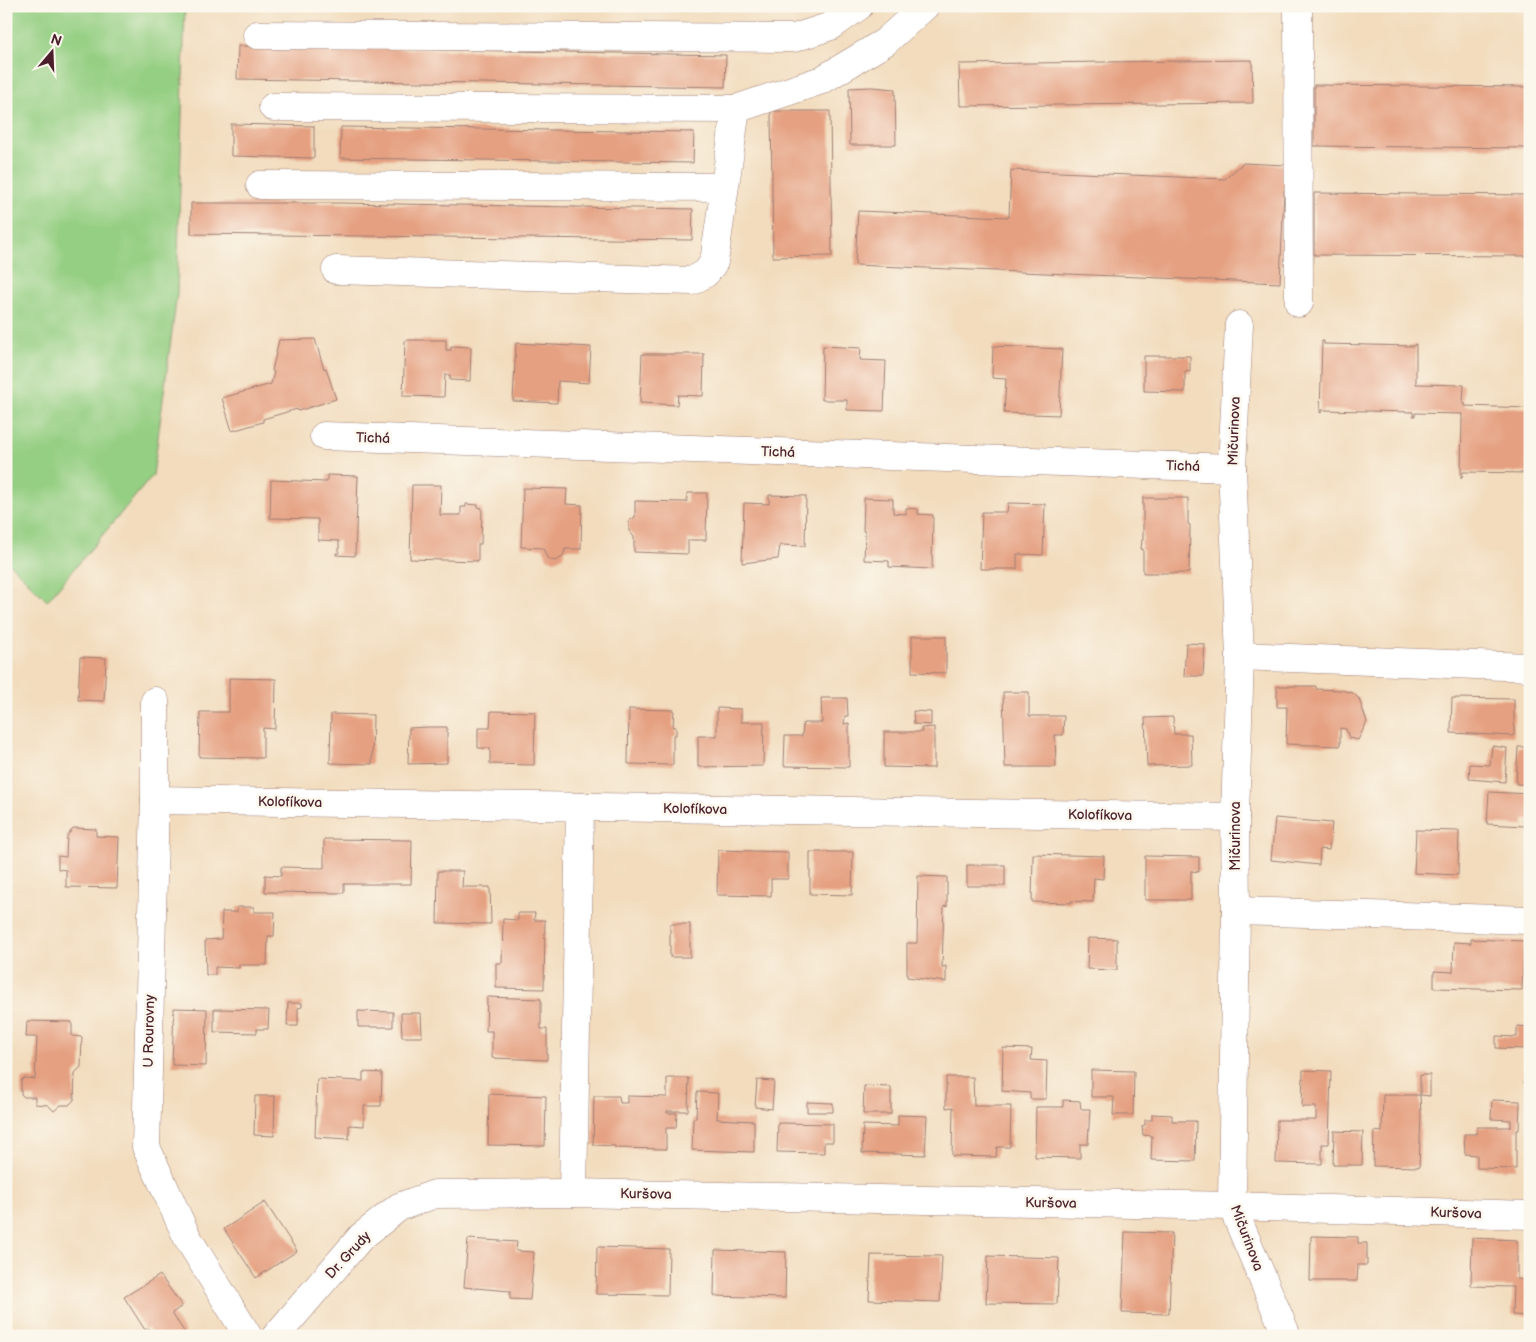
<svg xmlns="http://www.w3.org/2000/svg" width="1536" height="1342" font-family="'Balsamiq Sans',sans-serif">
<style>
.green{fill:#95cf83;stroke:#707757}
.building{fill:#e5a081}
.lines{fill:none;stroke-linecap:round;stroke-linejoin:round}
.minor-casing{stroke:#9e7e74;stroke-width:29}
.minor{stroke:#fff;stroke-width:28}
.labels{text-anchor:middle;dominant-baseline:central;stroke-width:5;stroke-linejoin:round;paint-order:stroke}
.street-label{font-size:14px;fill:#4a1f2b;stroke:#fbf7ec}
</style>
<rect width="100%" height="100%" fill="#fbf7ec"/>
<filter id="ink" filterUnits="userSpaceOnUse"><feTurbulence type="fractalNoise" baseFrequency=".02" numOctaves="2"/><feDisplacementMap in="SourceGraphic" scale="10" xChannelSelector="R" yChannelSelector="G"/><feConvolveMatrix kernelMatrix="1 2 1 2 8 2 1 2 1" color-interpolation-filters="sRGB"/></filter>
<filter id="wash" filterUnits="userSpaceOnUse"><feTurbulence type="fractalNoise" baseFrequency=".0096" numOctaves="4" result="noise"/><feDisplacementMap in="SourceGraphic" scale="20" xChannelSelector="R" yChannelSelector="G"/><feGaussianBlur stdDeviation="1.12" result="paint"/><feColorMatrix in="noise" values="0 0 0 0 0 0 0 0 0 0 0 0 0 0 0 0 0 1.4 0 .05"/><feComposite in="paint" operator="in"/></filter>
<g filter="url(#wash)">
<rect width="100%" height="100%" fill="#f2dcbd"/>
<!-- green -->
<polygon class="green" points="6,6 185,6 177,294 153,475 47,601 6,560"/>
<g id="blocks">
<!-- building -->
<g class="building">
<polygon points="610,6 813,6 812,10 610,8"/>
<polygon points="238,46 726,55 725,87 237,79"/>
<polygon points="1252,60 1253,103 960,106 959,64"/>
<polygon points="1314,85 1530,87 1530,148 1314,146"/>
<polygon points="872,87 895,89 896,145 850,145 849,88"/>
<polygon points="771,111 830,111 832,256 773,257"/>
<polygon points="231,124 314,126 314,158 231,156"/>
<polygon points="341,127 694,132 693,163 340,158"/>
<polygon points="1243,163 1285,165 1289,190 1284,190 1280,283 855,265 858,211 1009,217 1011,170 1225,179"/>
<polygon points="1314,193 1530,195 1530,256 1314,255"/>
<polygon points="191,203 339,203 693,209 692,240 191,234"/>
<polygon points="315,339 324,369 326,368 336,399 298,411 297,409 263,419 263,422 232,431 222,398 271,384 274,372 272,371 279,340"/>
<polygon points="405,340 446,340 446,350 451,350 451,346 471,347 470,381 450,380 450,375 445,375 444,397 403,396"/>
<polygon points="1322,341 1324,341 1324,344 1414,346 1415,344 1416,344 1416,384 1464,385 1463,403 1465,403 1465,406 1530,408 1530,473 1463,472 1462,478 1461,478 1462,414 1415,413 1415,416 1413,416 1413,412 1322,410 1322,412 1320,413"/>
<polygon points="516,343 591,347 589,383 558,381 557,403 513,401"/>
<polygon points="823,346 861,348 860,360 886,361 884,411 847,410 847,400 822,400"/>
<polygon points="993,346 1062,349 1059,415 1004,413 1006,379 992,378"/>
<polygon points="642,354 704,354 703,396 678,395 677,405 640,403"/>
<polygon points="1144,356 1190,356 1190,372 1185,371 1185,392 1144,391"/>
<polygon points="327,475 358,476 355,556 336,555 336,553 339,553 339,541 318,540 318,519 270,518 271,480 327,482"/>
<polygon points="412,485 441,485 440,515 461,515 461,507 466,507 466,504 478,505 478,507 482,508 481,544 478,544 478,561 410,559"/>
<polygon points="523,488 567,489 566,504 582,505 581,549 565,549 563,557 555,561 547,558 543,548 521,547"/>
<polygon points="687,493 707,493 706,540 688,540 688,554 634,552 634,537 629,531 629,521 635,517 635,501 687,502"/>
<polygon points="769,495 806,496 805,546 780,545 778,559 742,563 744,503 769,504"/>
<polygon points="864,498 893,499 893,513 906,514 906,508 918,509 918,514 933,515 932,569 889,567 889,561 864,560 865,531 863,531"/>
<polygon points="1143,498 1188,498 1188,524 1190,525 1189,573 1143,573 1143,549 1141,549 1142,540 1143,540"/>
<polygon points="1008,503 1045,504 1043,555 1017,554 1017,569 980,569 982,512 1007,512"/>
<polygon points="912,636 946,636 946,673 912,672"/>
<polygon points="1186,643 1205,644 1203,676 1184,676"/>
<polygon points="80,657 106,658 104,701 78,700"/>
<polygon points="229,678 276,679 275,729 263,728 263,758 199,757 200,712 229,712"/>
<polygon points="1277,686 1316,686 1316,689 1341,690 1353,693 1359,699 1367,722 1358,740 1349,738 1346,729 1340,728 1340,746 1286,744 1287,707 1277,707"/>
<polygon points="1003,692 1029,692 1029,716 1064,716 1063,735 1055,735 1056,767 1005,767"/>
<polygon points="821,698 847,698 848,716 845,716 844,724 849,723 849,767 784,766 785,736 802,736 803,723 822,723"/>
<polygon points="1452,698 1514,699 1514,736 1451,733"/>
<polygon points="717,708 741,709 741,722 764,722 763,766 698,767 698,736 717,736"/>
<polygon points="629,709 674,710 673,727 676,727 676,735 673,735 673,765 628,764"/>
<polygon points="491,711 535,712 534,765 490,764 490,748 478,748 478,728 490,728"/>
<polygon points="913,711 931,712 931,725 914,724"/>
<polygon points="331,714 373,715 372,764 330,763"/>
<polygon points="1173,717 1174,734 1191,734 1192,765 1147,766 1145,718"/>
<polygon points="428,727 447,727 447,763 408,764 409,728"/>
<polygon points="934,727 934,768 884,767 884,732 922,732 921,728"/>
<polygon points="1492,746 1507,748 1505,782 1469,779 1470,764 1490,765"/>
<polygon points="1518,747 1530,747 1530,784 1516,784"/>
<polygon points="1489,792 1530,794 1530,820 1524,820 1524,826 1487,824"/>
<polygon points="1275,818 1332,823 1329,850 1320,849 1319,865 1271,860"/>
<polygon points="73,828 96,829 96,836 119,837 117,888 66,887 66,870 58,869 58,856 66,857 67,836"/>
<polygon points="1416,830 1459,831 1458,875 1414,873"/>
<polygon points="324,839 412,840 411,884 344,884 344,893 265,892 265,875 281,876 281,867 324,868"/>
<polygon points="718,850 788,852 788,879 771,879 771,896 717,895"/>
<polygon points="810,852 853,852 852,895 810,894"/>
<polygon points="1033,854 1104,856 1103,879 1094,878 1093,902 1071,901 1071,903 1032,902"/>
<polygon points="1145,856 1199,857 1199,872 1191,871 1191,900 1145,900"/>
<rect x="967" y="865" width="38" height="21"/>
<polygon points="438,871 463,871 462,887 490,887 491,924 437,923"/>
<polygon points="918,876 947,877 947,907 944,906 942,967 946,966 946,982 907,977 907,943 917,943"/>
<polygon points="237,907 254,907 254,912 275,912 274,936 268,936 267,965 239,965 239,968 215,967 215,975 206,975 205,940 221,939 222,912 237,912"/>
<polygon points="518,913 535,913 534,920 545,920 544,989 496,988 496,963 502,963 503,919 518,920"/>
<rect x="670" y="924" width="20" height="33"/>
<polygon points="1088,938 1117,939 1117,970 1087,969"/>
<polygon points="1471,939 1524,941 1522,990 1434,988 1434,971 1453,972 1454,942 1471,943"/>
<polygon points="487,997 541,999 541,1029 547,1029 547,1060 492,1058 492,1031 486,1031"/>
<polygon points="288,1003 302,1003 302,1007 298,1008 298,1026 287,1026"/>
<polygon points="174,1008 207,1009 206,1066 172,1065"/>
<polygon points="214,1009 269,1010 268,1029 257,1029 257,1033 214,1032"/>
<polygon points="358,1011 393,1012 393,1027 358,1027"/>
<polygon points="401,1013 421,1013 422,1037 402,1037"/>
<polygon points="27,1021 72,1022 72,1036 82,1037 81,1067 75,1073 74,1100 69,1105 61,1105 54,1111 48,1105 35,1104 35,1097 24,1097 21,1094 21,1081 24,1078 35,1079 37,1037 26,1037"/>
<polygon points="1517,1026 1530,1027 1530,1083 1524,1083 1526,1049 1496,1048 1496,1036 1517,1037"/>
<polygon points="1003,1048 1032,1049 1031,1060 1047,1061 1046,1099 1030,1099 1030,1093 1002,1091"/>
<polygon points="1091,1070 1134,1071 1133,1115 1113,1115 1114,1097 1091,1097"/>
<polygon points="1303,1070 1331,1071 1329,1144 1322,1144 1322,1164 1276,1163 1277,1120 1316,1120 1316,1107 1302,1107"/>
<polygon points="363,1072 382,1073 381,1106 364,1106 364,1126 349,1125 349,1139 315,1137 317,1079 363,1081"/>
<polygon points="1420,1075 1430,1075 1430,1096 1420,1095"/>
<polygon points="946,1077 973,1077 974,1106 1011,1106 1010,1147 997,1147 996,1157 952,1156 953,1107 946,1108"/>
<polygon points="667,1078 689,1078 688,1111 667,1111 667,1113 677,1113 676,1128 666,1128 666,1149 615,1148 615,1146 593,1145 594,1096 619,1096 620,1103 627,1103 627,1096 667,1097"/>
<polygon points="757,1080 774,1081 772,1109 755,1107"/>
<polygon points="864,1086 891,1087 891,1114 863,1114"/>
<polygon points="697,1092 718,1093 717,1119 754,1121 754,1152 692,1150 693,1118 696,1118"/>
<polygon points="489,1094 546,1096 545,1146 488,1145"/>
<polygon points="1383,1095 1420,1095 1421,1114 1419,1167 1373,1166 1374,1131 1382,1132"/>
<polygon points="255,1096 275,1096 274,1136 254,1135"/>
<polygon points="1063,1100 1080,1101 1081,1109 1090,1109 1088,1144 1080,1144 1080,1158 1035,1157 1036,1107 1063,1107"/>
<polygon points="1492,1100 1520,1101 1519,1130 1516,1130 1516,1169 1477,1168 1477,1155 1465,1154 1464,1134 1477,1134 1477,1127 1511,1127 1511,1120 1491,1119"/>
<polygon points="807,1102 833,1103 833,1112 807,1112"/>
<polygon points="1152,1114 1172,1115 1172,1121 1196,1121 1195,1161 1151,1160 1152,1136 1143,1135 1142,1126 1145,1125 1145,1120 1152,1120"/>
<polygon points="898,1115 927,1116 925,1155 862,1153 863,1125 898,1126"/>
<polygon points="778,1123 833,1124 833,1142 824,1142 824,1153 777,1152"/>
<polygon points="1334,1131 1363,1132 1362,1165 1333,1165"/>
<polygon points="265,1202 297,1251 256,1278 224,1229"/>
<polygon points="1125,1232 1172,1233 1169,1314 1122,1313"/>
<polygon points="1311,1236 1358,1237 1358,1243 1367,1243 1367,1265 1358,1265 1357,1281 1310,1281"/>
<polygon points="1472,1238 1517,1240 1517,1279 1530,1280 1530,1316 1512,1315 1513,1287 1471,1286"/>
<polygon points="468,1239 517,1242 516,1251 534,1252 530,1300 510,1299 510,1291 464,1287"/>
<polygon points="597,1247 669,1249 668,1295 596,1294"/>
<polygon points="715,1250 786,1252 785,1298 714,1296"/>
<polygon points="871,1255 942,1256 940,1302 869,1300"/>
<polygon points="988,1256 1059,1258 1057,1304 986,1303"/>
<polygon points="160,1275 182,1306 172,1313 185,1333 181,1336 153,1336 148,1328 145,1330 124,1297"/>
</g>
</g>
</g>
<g filter="url(#ink)">
<use href="#blocks" fill-opacity="0" stroke="#9e7e74" stroke-width="1"/>
<g class="lines">
<!-- minor casing -->
<g class="minor-casing">
<g id="minor">
<polyline points="1298,6 1299,303"/>
<polyline points="257,35 794,38 831,26 859,6"/>
<polyline points="273,107 736,109 822,80 885,42 925,6"/>
<polyline points="260,185 724,187"/>
<polyline points="336,270 692,281 706,273 714,262 736,109"/>
<polyline points="1239,325 1232,468 1240,656 1235,817 1236,911 1232,1206 1287,1336"/>
<polyline points="324,436 1232,468"/>
<polyline points="1240,656 1530,667"/>
<polyline points="155,701 155,800 146,1147 187,1237 248,1336"/>
<polyline points="155,800 1235,817"/>
<polyline points="1236,911 1530,920"/>
<polyline points="573,1193 580,807"/>
<polyline points="276,1336 361,1237 399,1207 435,1194 573,1193 1232,1206 1530,1215"/>
</g>
</g>
<!-- minor -->
<use href="#minor" class="minor"/>
</g>
</g>
<g class="labels">
<!-- street labels -->
<g class="street-label">
<text transform="translate(1234 431) rotate(-88)">Mičurinova</text>
<text transform="translate(373 438) rotate(2)">Tichá</text>
<text transform="translate(778 452) rotate(2)">Tichá</text>
<text transform="translate(1183 466) rotate(2)">Tichá</text>
<text transform="translate(290 802) rotate(1)">Kolofíkova</text>
<text transform="translate(695 809) rotate(1)">Kolofíkova</text>
<text transform="translate(1100 815) rotate(1)">Kolofíkova</text>
<text transform="translate(1235 836) rotate(-90)">Mičurinova</text>
<text transform="translate(149 1031) rotate(-89)">U Rourovny</text>
<text transform="translate(646 1194) rotate(1)">Kuršova</text>
<text transform="translate(1051 1203) rotate(1)">Kuršova</text>
<text transform="translate(1456 1213) rotate(2)">Kuršova</text>
<text transform="translate(1247 1238) rotate(69)">Mičurinova</text>
<text transform="translate(348 1255) rotate(-47)">Dr. Grudy</text>
</g>
</g>
<!-- margin -->
<rect width="1536" height="1342" fill="none" stroke="#fbf7ec" stroke-width="25"/>
<!-- north arrow -->
<g transform="translate(52 52) rotate(19)" stroke="#fbf7ec" stroke-width="4" paint-order="stroke">
<path d="M0-4L9 19L0 12L-9 19Z" fill="#4a1f2b"/>
<text y="-8" font-size="14" font-weight="bold" text-anchor="middle" fill="#4a1f2b">N</text>
</g>
</svg>
